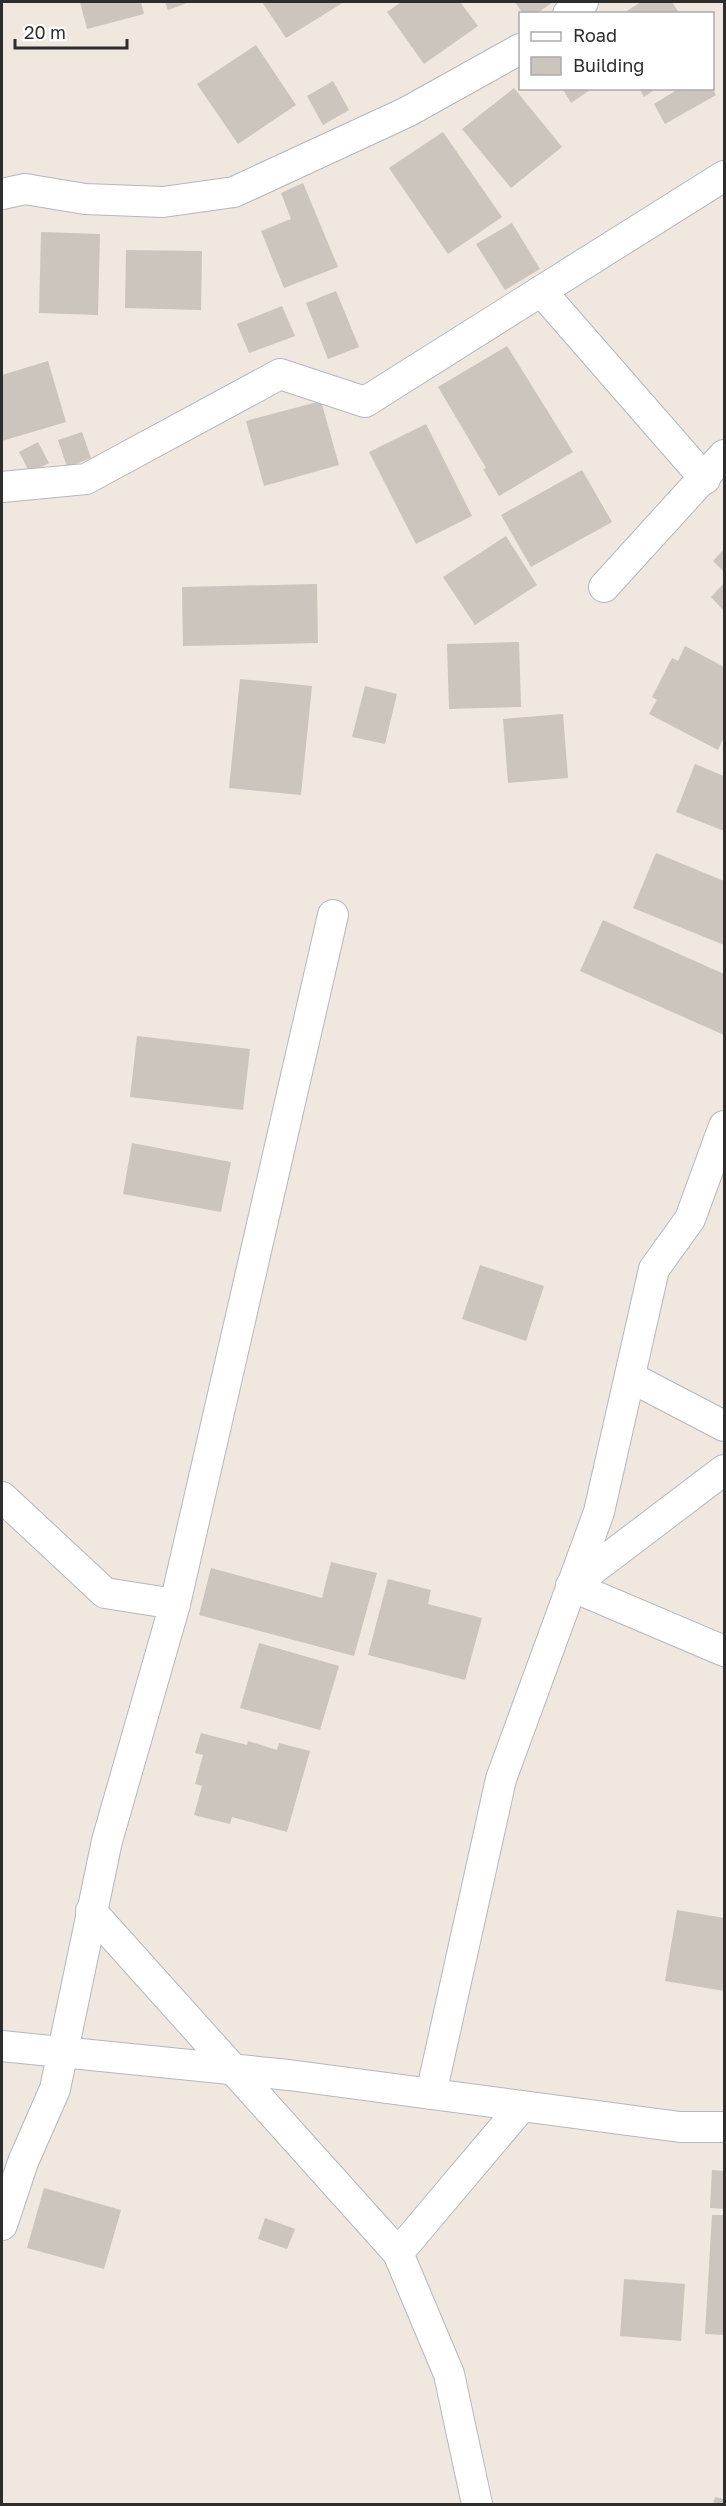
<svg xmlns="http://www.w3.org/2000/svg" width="726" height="2506" font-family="'Golos Text',sans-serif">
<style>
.building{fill:#cbc5bd}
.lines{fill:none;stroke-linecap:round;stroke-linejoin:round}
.minor-casing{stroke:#b2b7c2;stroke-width:32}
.minor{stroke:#fff;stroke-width:30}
</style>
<rect width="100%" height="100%" fill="#f0e7de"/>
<!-- building -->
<g class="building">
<polygon points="80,2 141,2 144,14 87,29"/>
<polygon points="165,2 190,2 168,10"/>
<polygon points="262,2 344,2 286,38"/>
<polygon points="401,2 460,2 478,26 424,64 387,12"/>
<polygon points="515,2 553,2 536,14 523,14"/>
<polygon points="641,2 672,2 680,14 622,14"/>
<polygon points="256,45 296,105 238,144 197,84"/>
<polygon points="333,81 349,110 323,125 307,96"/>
<polygon points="514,88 562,147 511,188 462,129"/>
<polygon points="562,88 593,88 571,103"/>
<polygon points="639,88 657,88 644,97"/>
<polygon points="680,88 712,88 716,95 665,124 654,104"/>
<polygon points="443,132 502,217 448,254 389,168"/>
<polygon points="303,183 338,267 284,288 261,231 291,219 281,193"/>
<polygon points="512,223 540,269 505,290 476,244"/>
<polygon points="41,232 100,234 98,315 39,313"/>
<polygon points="126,250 202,251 201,310 125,308"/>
<polygon points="336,291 359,347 328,359 306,303"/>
<polygon points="282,306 295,336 249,353 237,324"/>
<polygon points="507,346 573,452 499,496 483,469 486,468 438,387"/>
<polygon points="48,361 66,422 2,441 2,375"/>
<polygon points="321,401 339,465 264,486 246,421"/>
<polygon points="426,424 472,516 416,544 369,452"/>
<polygon points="82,432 91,458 67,467 58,440"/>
<polygon points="38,442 49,463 30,473 19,452"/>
<polygon points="582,470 612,522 531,567 501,515"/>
<polygon points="506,536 537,585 475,625 443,577"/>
<polygon points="724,549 724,572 713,561"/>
<polygon points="724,583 724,611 711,597"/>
<polygon points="317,584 318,643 183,646 182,587"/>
<polygon points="519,642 521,707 449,709 447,644"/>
<polygon points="685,646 724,667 724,737 718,750 649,714 657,700 652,697 672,658 678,661"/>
<polygon points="240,679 312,686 301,795 229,788"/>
<polygon points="365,686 397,694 385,744 352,737"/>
<polygon points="563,714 568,778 508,783 503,719"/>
<polygon points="695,764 724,776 724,831 676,812"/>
<polygon points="656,853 724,881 724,945 633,908"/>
<polygon points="603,920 724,974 724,1035 580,971"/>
<polygon points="137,1036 250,1049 243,1110 130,1097"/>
<polygon points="132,1143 231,1162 221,1212 123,1194"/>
<polygon points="480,1265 544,1286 526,1341 462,1319"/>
<polygon points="331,1562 377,1573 354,1656 199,1615 211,1568 322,1598"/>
<polygon points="388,1579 431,1590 428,1604 482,1618 465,1680 368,1655"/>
<polygon points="259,1643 339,1666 320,1730 240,1708"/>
<polygon points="201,1733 247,1745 248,1741 277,1750 279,1743 310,1751 287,1832 232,1817 230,1824 194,1815 202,1786 195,1784 203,1755 195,1753"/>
<polygon points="677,1910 724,1918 724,1991 665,1981"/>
<polygon points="712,2170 724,2171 724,2209 710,2208"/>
<polygon points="44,2188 121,2210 104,2269 27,2248"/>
<polygon points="712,2215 724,2215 724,2335 705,2334"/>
<polygon points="265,2218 295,2229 287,2249 258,2239"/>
<polygon points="624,2279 685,2284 681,2341 620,2336"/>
<polygon points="715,2497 724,2499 724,2504 713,2504"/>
</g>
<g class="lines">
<!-- minor casing -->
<g class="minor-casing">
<g id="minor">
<polyline points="568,14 583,2"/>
<polyline points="2,194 25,189 85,199 163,202 234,192 407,112 520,49"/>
<polyline points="705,479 541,291 724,176"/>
<polyline points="2,487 86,479 280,374 365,402 541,291"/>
<polyline points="604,587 724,455"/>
<polyline points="630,1377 724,1426"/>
<polyline points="2,1497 105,1593 175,1604"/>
<polyline points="571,1586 724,1470"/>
<polyline points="571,1586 724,1651"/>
<polyline points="91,1911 398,2253"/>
<polyline points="2,2046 289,2075 680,2127 724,2127"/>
<polyline points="431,2094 501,1779 599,1512 654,1269 690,1219 724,1126"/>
<polyline points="2,2225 23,2162 55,2089 107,1841 175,1604 333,915"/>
<polyline points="477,2504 449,2374 398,2253 522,2106"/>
</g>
</g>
<!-- minor -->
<use href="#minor" class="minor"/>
</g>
<!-- border -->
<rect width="726" height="2506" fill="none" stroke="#2d2d2d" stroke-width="6"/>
<!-- legend -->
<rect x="519" y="12" width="195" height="78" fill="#ffffff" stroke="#ababab" stroke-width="1.5"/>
<rect x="531" y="32" width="30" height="9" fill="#ffffff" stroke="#ababab" stroke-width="1.5"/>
<text x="573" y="42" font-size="18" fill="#2d2d2d">Road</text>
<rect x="531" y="57" width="30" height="18" fill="#cbc5bd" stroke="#ababab" stroke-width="1.5"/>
<text x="573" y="72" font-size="18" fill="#2d2d2d">Building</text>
<!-- scale -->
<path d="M15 39v9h112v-9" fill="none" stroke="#2d2d2d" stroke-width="3"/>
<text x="24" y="39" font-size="18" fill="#2d2d2d" stroke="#ffffff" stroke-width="4.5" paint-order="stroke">20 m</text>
</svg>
